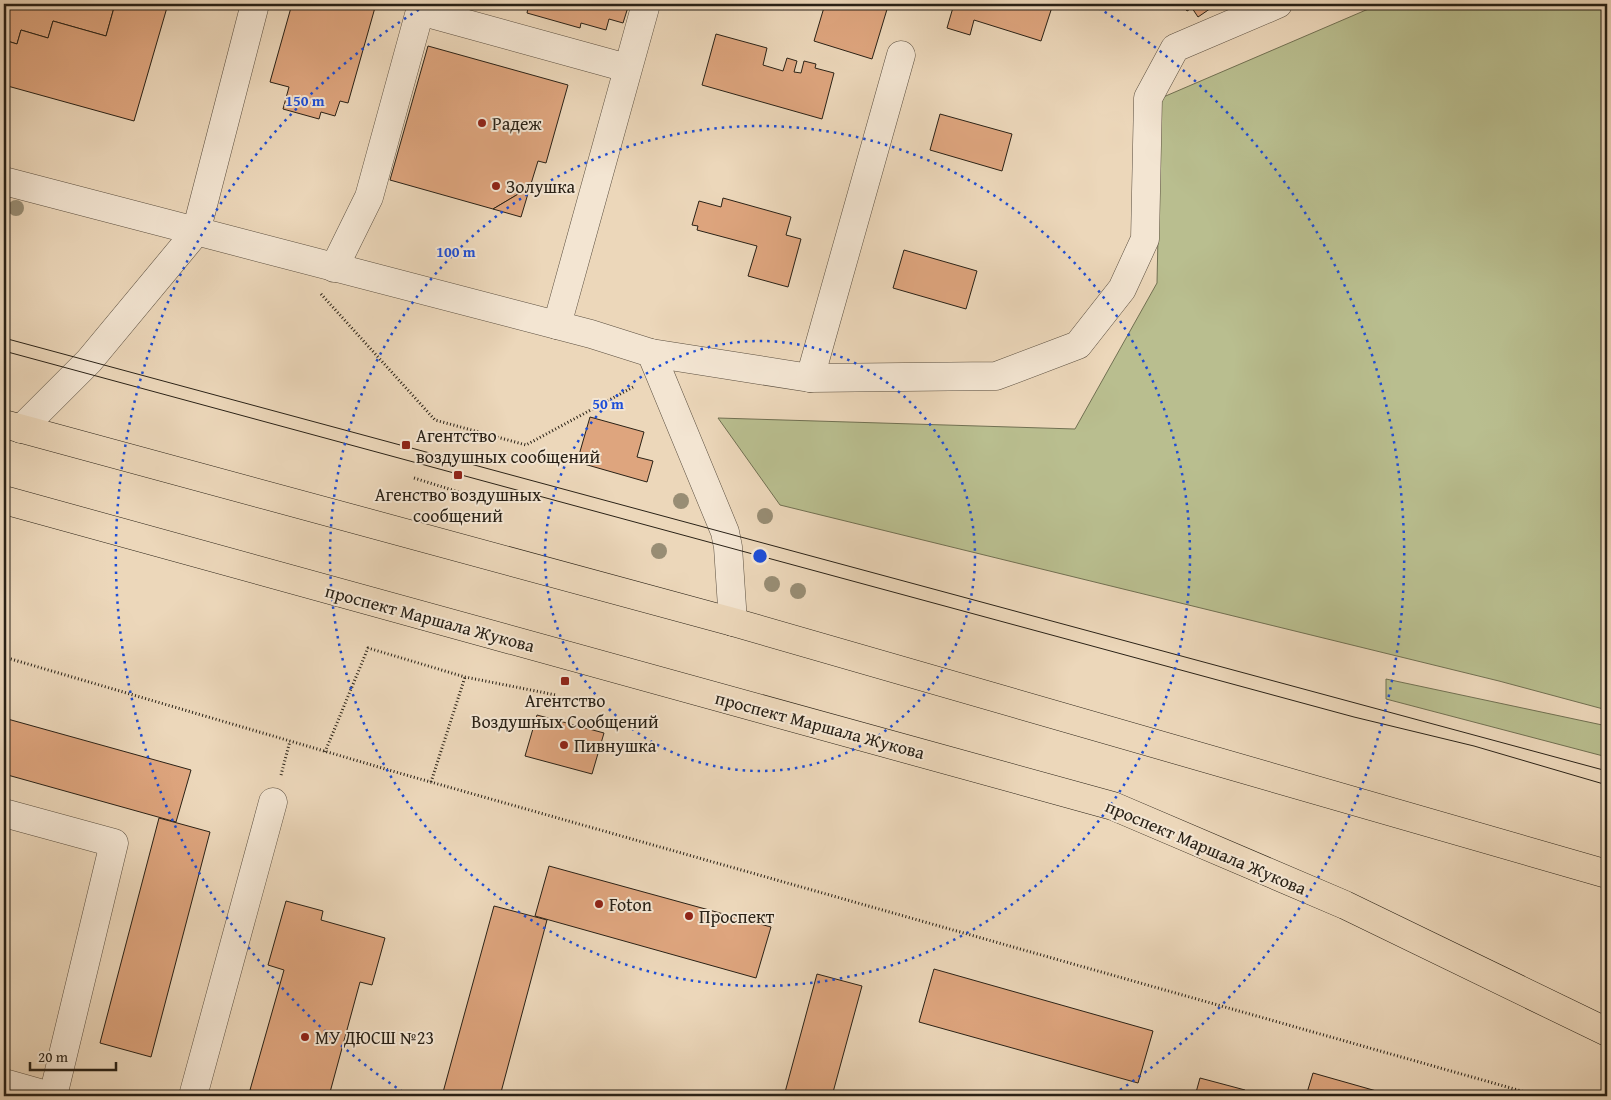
<svg xmlns="http://www.w3.org/2000/svg" width="1611" height="1100" font-family="'Gentium Book Plus',serif">
<style>
.green{fill:#b9be8f;stroke:#717052}
.building{fill:#dea57e;stroke:#292116}
.lines{fill:none;stroke-linecap:round;stroke-linejoin:round}
.minor-casing{stroke:#5a4e3f;stroke-width:29}
.highway-casing{stroke:#292116;stroke-width:29}
.path{stroke:#292116;stroke-width:3;stroke-dasharray:1 2.5;stroke-linecap:butt}
.minor{stroke:#f3e5d2;stroke-width:28}
.highway{stroke:#ecd7ba;stroke-width:28}
.tram{stroke:#292116;stroke-width:1}
.tree{fill:#988d74}
.ring{fill:none;stroke:#1d4ed8;stroke-width:2.5;stroke-dasharray:2.5 5}
.poi-dot{fill:#8f2418;stroke:#f3e5d2;stroke-width:2}
.labels{text-anchor:middle;dominant-baseline:central;stroke-width:4;stroke-linejoin:round;paint-order:stroke}
.poi-label{font-size:18px;fill:#292116;stroke:#f3e5d2;text-anchor:start}
.street-label{font-size:18px;fill:#292116;stroke:#f3e5d2}
.centre{fill:#1d4ed8;stroke:#f3e5d2;stroke-width:2.5}
.ring-label{font-size:15px;text-anchor:middle;font-weight:bold;fill:#1d4ed8;stroke:#f3e5d2;stroke-width:4;stroke-linejoin:round;paint-order:stroke}
</style>
<rect width="100%" height="100%" fill="#ecd7ba"/>
<filter id="stains"><feTurbulence type="fractalNoise" baseFrequency=".004" numOctaves="4"/><feColorMatrix values="0 0 0 0 .2 0 0 0 0 .09 0 0 0 0 .02 0 0 0 .5 -.17"/></filter>
<radialGradient id="worn" r=".72"><stop offset=".6" stop-color="#630" stop-opacity="0"/><stop offset="1" stop-color="#630" stop-opacity=".3"/></radialGradient>
<!-- green -->
<g class="green">
<polygon points="1380,4 1607,4 1607,710 1499,681 780,505 718,418 1075,429 1157,283 1161,98"/>
<polygon points="1386,679 1607,726 1607,757 1386,699"/>
</g>
<!-- building -->
<g class="building">
<polygon points="4,4 115,4 106,36 53,21 48,38 21,30 17,44 4,40"/>
<polygon points="115,4 168,4 134,121 4,85 4,40 17,44 21,30 48,38 53,21 106,36"/>
<polygon points="292,4 376,4 348,103 340,101 335,116 321,112 319,119 283,109 289,87 270,82"/>
<polygon points="514,4 629,4 623,23 609,19 606,30 581,23 580,28 527,13 528,8"/>
<polygon points="825,4 881,4 888,6 872,59 814,41"/>
<polygon points="954,4 1053,4 1041,41 974,20 970,35 947,28"/>
<polygon points="1182,4 1217,4 1198,17 1192,8 1187,11"/>
<polygon points="716,34 767,48 763,65 783,71 787,58 797,61 794,72 801,73 804,61 816,64 815,68 834,73 822,119 702,85"/>
<polygon points="428,46 568,85 546,163 538,161 530,187 493,209 390,180"/>
<polygon points="940,114 1012,134 1002,171 930,150"/>
<polygon points="530,187 521,217 493,209"/>
<polygon points="723,198 791,217 786,235 801,239 788,287 748,276 757,246 697,230 698,226 692,225 699,201 721,207"/>
<polygon points="904,250 977,271 966,309 893,288"/>
<polygon points="590,417 644,432 637,457 653,461 647,482 577,462"/>
<polygon points="537,715 604,733 592,774 525,756"/>
<polygon points="4,718 191,770 176,822 4,774"/>
<polygon points="159,818 210,832 151,1057 100,1043"/>
<polygon points="549,866 771,927 756,978 535,916"/>
<polygon points="286,901 323,911 321,920 385,938 372,985 360,982 329,1096 274,1096 250,1090 284,970 268,965"/>
<polygon points="494,906 547,920 500,1096 442,1096"/>
<polygon points="934,969 1153,1031 1138,1083 919,1022"/>
<polygon points="817,974 862,986 832,1096 784,1096"/>
<polygon points="1313,1073 1394,1096 1306,1096"/>
<polygon points="1200,1078 1245,1090 1243,1096 1195,1096"/>
</g>
<g class="lines">
<!-- minor casing -->
<g class="minor-casing">
<g id="minor">
<polyline points="4,181 591,334 651,353 725,532 728,547 733,622"/>
<polyline points="334,268 369,197 420,11 627,68"/>
<polyline points="557,325 646,4"/>
<polyline points="651,353 810,378 901,55"/>
<polyline points="810,378 996,376 1078,345 1122,289 1145,239 1148,98 1175,48 1278,4"/>
<polyline points="21,429 89,361 196,232 255,4"/>
<polyline points="4,813 114,843 53,1096"/>
<polyline points="4,1083 50,1096"/>
<polyline points="193,1096 273,802"/>
</g>
</g>
<!-- highway casing -->
<g class="highway-casing">
<g id="highway">
<polyline points="4,424 733,622 1607,874"/>
<polyline points="4,500 1113,806 1345,905 1607,1032"/>
</g>
</g>
<!-- path -->
<g class="path">
<polyline points="321,294 435,420 526,445 635,386"/>
<polyline points="414,478 465,494"/>
<polyline points="4,657 399,773 1539,1096"/>
<polyline points="325,752 368,648 465,677 556,695"/>
<polyline points="281,775 290,741"/>
<polyline points="431,782 465,677"/>
</g>
<!-- minor -->
<use href="#minor" class="minor"/>
<!-- highway -->
<use href="#highway" class="highway"/>
<!-- tram -->
<g class="tram">
<polyline points="4,338 1607,771"/>
<polyline points="4,351 1354,717 1474,746 1607,785"/>
</g>
</g>
<!-- trees -->
<g class="tree">
<circle cx="16" cy="208" r="8"/>
<circle cx="681" cy="501" r="8"/>
<circle cx="765" cy="516" r="8"/>
<circle cx="659" cy="551" r="8"/>
<circle cx="772" cy="584" r="8"/>
<circle cx="798" cy="591" r="8"/>
</g>
<!-- distance rings -->
<g class="ring">
<circle cx="760" cy="556" r="215"/>
<circle cx="760" cy="556" r="430"/>
<path d="M409 1096A644 644 0 0 1 428 4M1092 4A644 644 0 0 1 1111 1096"/>
</g>
<!-- markers -->
<g class="poi-dot">
<circle cx="482" cy="123" r="5"/>
<circle cx="496" cy="186" r="5"/>
<rect x="401" y="440" width="10" height="10" rx="2.5"/>
<rect x="453" y="470" width="10" height="10" rx="2.5"/>
<rect x="560" y="676" width="10" height="10" rx="2.5"/>
<circle cx="564" cy="745" r="5"/>
<circle cx="599" cy="904" r="5"/>
<circle cx="689" cy="916" r="5"/>
<circle cx="305" cy="1037" r="5"/>
</g>
<g class="labels">
<!-- poi labels -->
<g class="poi-label">
<text x="492" y="123">Радеж</text>
<text x="506" y="186">Золушка</text>
<text x="416" y="435">Агентство<tspan x="416" dy="21">воздушных сообщений</tspan></text>
<text x="458" y="494" text-anchor="middle">Агенство воздушных<tspan x="458" dy="21">сообщений</tspan></text>
<text x="565" y="700" text-anchor="middle">Агентство<tspan x="565" dy="21">Воздушных Сообщений</tspan></text>
<text x="574" y="745">Пивнушка</text>
<text x="609" y="904">Foton</text>
<text x="699" y="916">Проспект</text>
<text x="315" y="1037">МУ ДЮСШ №23</text>
</g>
<!-- street labels -->
<g class="street-label">
<text transform="translate(430 618) rotate(15)">проспект Маршала Жукова</text>
<text transform="translate(820 725) rotate(15)">проспект Маршала Жукова</text>
<text transform="translate(1206 847) rotate(23)">проспект Маршала Жукова</text>
</g>
</g>
<circle cx="760" cy="556" r="8" class="centre"/>
<g class="ring-label">
<text x="305" y="106">150 m</text>
<text x="456" y="257">100 m</text>
<text x="608" y="409">50 m</text>
</g>
<!-- margin -->
<rect width="1611" height="1100" fill="none" stroke="#ecd7ba" stroke-width="20"/>
<rect x="5" y="5" width="1601" height="1090" fill="none" stroke="#292116" stroke-width="2.5"/>
<rect x="10" y="10" width="1591" height="1080" fill="none" stroke="#292116"/>
<!-- scale -->
<path d="M30 1062v8h86v-8" fill="none" stroke="#292116" stroke-width="2.5"/>
<text x="38" y="1062" font-size="15" fill="#292116" stroke="#f3e5d2" stroke-width="4" paint-order="stroke">20 m</text>
<rect width="100%" height="100%" filter="url(#stains)"/>
<rect width="100%" height="100%" fill="url(#worn)"/>
</svg>
